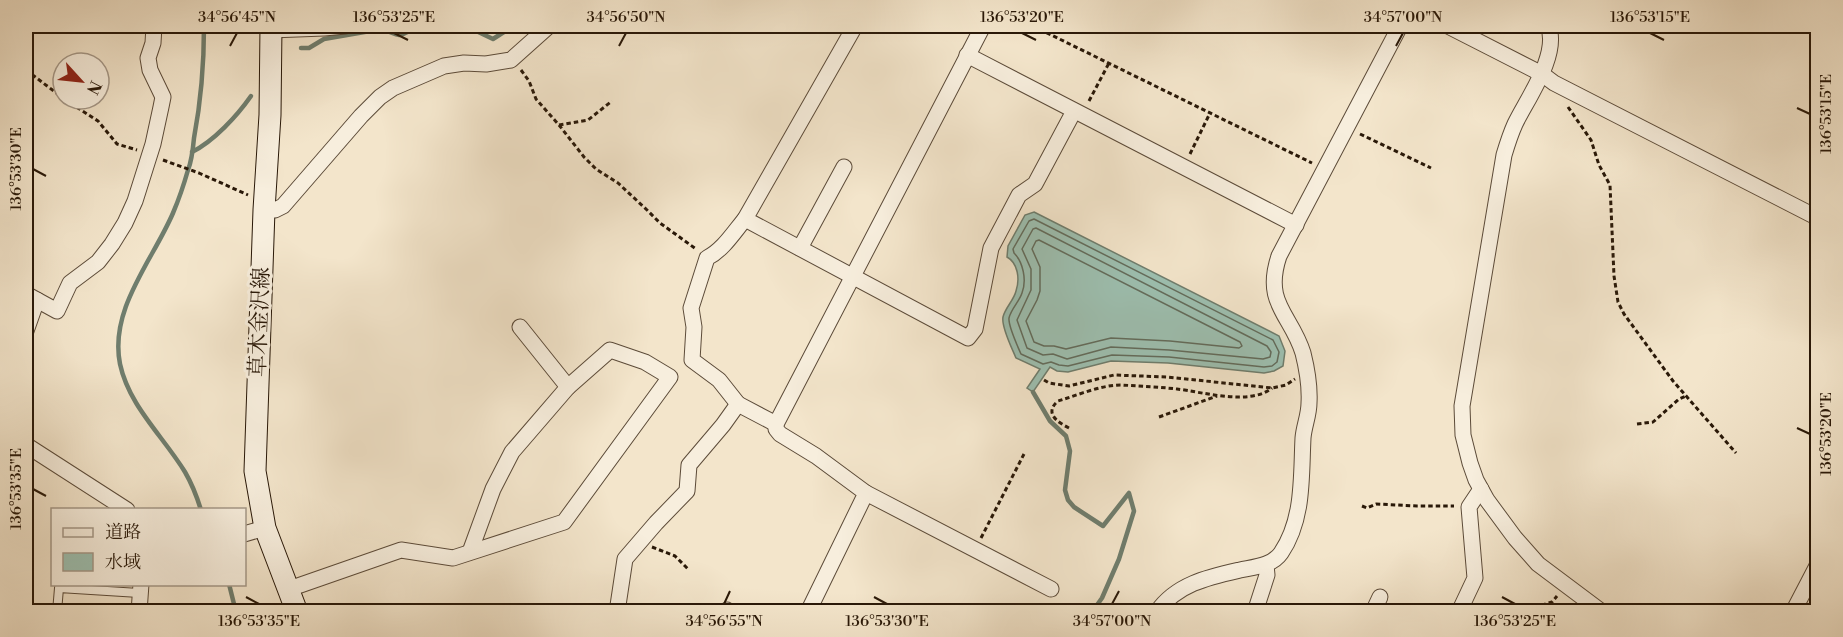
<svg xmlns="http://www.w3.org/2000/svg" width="1843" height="637" font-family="'Libre Bodoni','Noto Serif JP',serif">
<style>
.water{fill:#9dc0b1;stroke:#6f7d6d;stroke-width:1.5}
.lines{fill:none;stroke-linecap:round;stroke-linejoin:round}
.shore{stroke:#636c5c;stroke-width:1.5}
.stream{stroke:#6f7d6d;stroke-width:4.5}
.lane-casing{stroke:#5c4b39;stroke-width:10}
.street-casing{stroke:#5c4b39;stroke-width:17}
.secondary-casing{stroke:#291808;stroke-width:23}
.path{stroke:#291808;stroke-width:3;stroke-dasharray:4.5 3;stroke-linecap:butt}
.lane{stroke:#f7eedd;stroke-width:8}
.street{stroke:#f7eedd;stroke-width:15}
.secondary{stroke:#f7eedd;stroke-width:21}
.ticks{fill:none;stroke:#291808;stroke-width:2}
.labels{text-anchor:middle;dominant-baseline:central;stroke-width:6;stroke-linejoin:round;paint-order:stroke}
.street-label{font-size:22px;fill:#291808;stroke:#f7eedd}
.neatline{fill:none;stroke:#291808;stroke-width:2}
.ticks-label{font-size:15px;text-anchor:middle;fill:#291808}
</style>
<rect width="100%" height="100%" fill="#f3e5cb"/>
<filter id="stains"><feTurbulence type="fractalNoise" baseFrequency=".00333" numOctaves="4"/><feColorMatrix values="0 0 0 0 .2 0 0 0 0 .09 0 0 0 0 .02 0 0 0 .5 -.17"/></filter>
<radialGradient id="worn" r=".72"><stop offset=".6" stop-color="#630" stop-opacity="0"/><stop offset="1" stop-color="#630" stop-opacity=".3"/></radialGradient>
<!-- water -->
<path class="water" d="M1034,212L1279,336L1285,351L1283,366L1274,371L1264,373L1168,363L1111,361L1068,372L1057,371L1050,367L1033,392L1027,388L1040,369L1016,358C1012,348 1001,327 1003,317C1005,308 1014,300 1016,291C1020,279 1018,263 1007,257L1008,246L1025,215Z"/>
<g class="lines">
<!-- shore -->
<g class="shore">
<path d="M1034,219L1273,340L1279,352L1277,362L1272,366L1264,367L1169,357L1112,355L1068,366L1059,365L1051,362L1043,364L1021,354C1018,347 1008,326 1009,318C1011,309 1019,302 1022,293C1027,280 1023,262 1014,253L1013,249L1029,221Z"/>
<polygon points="1036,228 1267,346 1271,352 1270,357 1263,359 1169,350 1111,347 1067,359 1053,354 1043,355 1027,348 1017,320 1031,290 1031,269 1022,249 1033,229"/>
<polygon points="1039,240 1240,342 1242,346 1239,348 1170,341 1111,338 1066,349 1054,346 1044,346 1034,342 1026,321 1037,300 1040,291 1040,267 1032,249 1036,241"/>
</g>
<!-- stream -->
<g class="stream">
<polyline points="470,26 470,28 493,39 507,30 519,30 526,26"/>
<path d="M301,48H309L324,39L376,30C399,28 390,45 417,26"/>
<path d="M192,152C214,141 237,116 251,96"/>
<polyline points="1033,392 1050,421 1066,436 1070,451 1065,490 1068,500 1074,507 1103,526 1129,493 1134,511 1119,559 1102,598 1092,612"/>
<path d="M201,510C197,497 192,484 185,472C163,436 129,406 120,364C109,309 153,260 173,213C179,199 184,184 188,170C192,160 193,149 194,138C201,101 204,64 204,26"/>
<polyline points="229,584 236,612"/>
</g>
<!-- lane casing -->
<g class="lane-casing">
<polyline id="lane" points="57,612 59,588 139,593"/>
</g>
<!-- street casing -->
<g class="street-casing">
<g id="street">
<polyline points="855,26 745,219 968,338 975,329 991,248 1019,195 1035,184 1074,111"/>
<polyline points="1448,26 1542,74 1554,83 1818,218"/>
<path d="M1548,26C1560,54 1527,99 1515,124C1510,135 1507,145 1504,155L1462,406L1463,435L1470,463L1476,480L1487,500L1515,538L1538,564L1602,612"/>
<polyline points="271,30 324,28 345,26"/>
<polyline points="967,55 1296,225"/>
<polyline points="264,210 275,210 283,206 361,116 380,97 393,88 444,66 464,63 486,64 511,60 549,26"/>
<polyline points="800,248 844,167"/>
<polyline points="26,294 57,311 70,283 98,262 112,244 125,223 135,201 153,144 161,107 163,97 150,70 148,58 153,43 154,26"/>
<polyline points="26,331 37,300"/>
<path d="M738,404L719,380L692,360L694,327L691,308L707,258C723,250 734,232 745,219"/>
<polyline points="26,445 127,510"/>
<polyline points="866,493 1051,589"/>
<polyline points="244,534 265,528"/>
<polyline points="470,552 493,489 512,452 568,387"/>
<polyline points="289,589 401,550 453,558 564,522 670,377 645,362 610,350 568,387 520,327"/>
<polyline points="727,610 730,612"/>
<polyline points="139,612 141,584"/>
<polyline points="617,612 625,559 656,523 687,491 689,465 723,425 738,404 776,424"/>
<polyline points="808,612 866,493 816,456 780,434 776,429 776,424 983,26"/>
<path d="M1157,612C1176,584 1209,577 1240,570C1254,567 1272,566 1281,553C1304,519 1301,477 1303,438C1304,426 1309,415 1309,403C1310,386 1307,369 1303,353C1291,314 1263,304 1279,256L1400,26"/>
<polyline points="1255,612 1267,575 1266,565"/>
<polyline points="1373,612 1380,597"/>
<polyline points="1459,612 1475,578 1469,507 1481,489"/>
<polyline points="1793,612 1818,564"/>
</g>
</g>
<!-- secondary casing -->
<g class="secondary-casing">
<polyline id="secondary" points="271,26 270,115 264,210 255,471 265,528 297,612"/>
</g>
<!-- path -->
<g class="path">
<polyline points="1033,26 1312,163"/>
<polyline points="26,70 63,98"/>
<polyline points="521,70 529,81 536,99 559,125 584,157 596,169 618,183 647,210 660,223 696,249"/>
<polyline points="64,99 98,121 117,144 137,150"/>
<polyline points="1089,101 1109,63"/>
<polyline points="1568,107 1591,140 1599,165 1610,185 1614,276 1618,302 1624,314 1673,381 1736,453"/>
<polyline points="559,125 588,120 612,101"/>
<polyline points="1360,134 1431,168"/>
<polyline points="1190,154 1210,113"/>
<polyline points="163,160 199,173 248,195"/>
<polyline points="1044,380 1049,383 1069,386 1114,375 1167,377 1272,388 1286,385 1295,379"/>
<polyline points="1159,417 1217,396"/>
<polyline points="1637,424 1653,422 1679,399 1686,396"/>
<path d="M1069,428C1057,422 1044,413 1058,401C1078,395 1101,385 1121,385C1140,386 1159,387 1177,389C1203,392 1250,406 1272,388"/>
<polyline points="26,497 29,487 30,464"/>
<polyline points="1362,506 1367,508 1376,504 1417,506 1454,506"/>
<polyline points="981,538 1024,454"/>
<polyline points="652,547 675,556 688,569"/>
<polyline points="1520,612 1552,602 1557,596"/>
</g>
<!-- lane -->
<use href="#lane" class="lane"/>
<!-- street -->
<use href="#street" class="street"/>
<!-- secondary -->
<use href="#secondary" class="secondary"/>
</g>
<!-- ticks -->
<path class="ticks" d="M394,33L408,40M1022,33L1036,40M1650,33L1664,40M230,46L237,33M619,46L626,33M1396,46L1403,33M1797,108L1810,114M33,169L46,176M1797,428L1810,434M33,489L46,496M246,597L259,604M874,597L887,604M1502,597L1515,604M724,604L730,591M1112,604L1119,591"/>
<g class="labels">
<!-- street labels -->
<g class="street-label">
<text transform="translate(260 322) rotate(-88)">草木金沢線</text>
</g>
</g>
<!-- margin -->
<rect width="1843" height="637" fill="none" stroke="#f3e5cb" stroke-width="66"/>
<!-- legend -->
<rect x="51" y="508" width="195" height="78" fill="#f7eedd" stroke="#a59888" stroke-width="1.5"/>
<rect x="63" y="528" width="30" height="9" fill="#f7eedd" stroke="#a59888" stroke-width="1.5"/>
<text x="105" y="538" font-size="18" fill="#291808">道路</text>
<rect x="63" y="553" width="30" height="18" fill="#9dc0b1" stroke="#a59888" stroke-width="1.5"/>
<text x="105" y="568" font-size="18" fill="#291808">水域</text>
<!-- north arrow -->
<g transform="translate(81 81) rotate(117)"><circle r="28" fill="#f7eedd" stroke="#a59888" stroke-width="1.5"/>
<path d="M0-4.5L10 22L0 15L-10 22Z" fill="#8f2418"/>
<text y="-9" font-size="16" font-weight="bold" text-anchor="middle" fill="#291808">N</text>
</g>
<rect x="33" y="33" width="1777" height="571" class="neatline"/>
<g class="ticks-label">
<text x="237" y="22">34°56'45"N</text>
<text x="394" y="22">136°53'25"E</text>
<text x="626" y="22">34°56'50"N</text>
<text x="1022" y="22">136°53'20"E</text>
<text x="1403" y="22">34°57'00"N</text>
<text x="1650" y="22">136°53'15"E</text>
<text transform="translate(1826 114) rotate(-90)" y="5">136°53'15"E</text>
<text transform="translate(16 169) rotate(-90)" y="5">136°53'30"E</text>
<text transform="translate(1826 434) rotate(-90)" y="5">136°53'20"E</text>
<text transform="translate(16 489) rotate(-90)" y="5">136°53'35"E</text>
<text x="259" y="626">136°53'35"E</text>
<text x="724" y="626">34°56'55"N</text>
<text x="887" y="626">136°53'30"E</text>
<text x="1112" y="626">34°57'00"N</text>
<text x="1515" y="626">136°53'25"E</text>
</g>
<rect width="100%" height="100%" filter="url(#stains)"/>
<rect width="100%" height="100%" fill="url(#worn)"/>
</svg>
